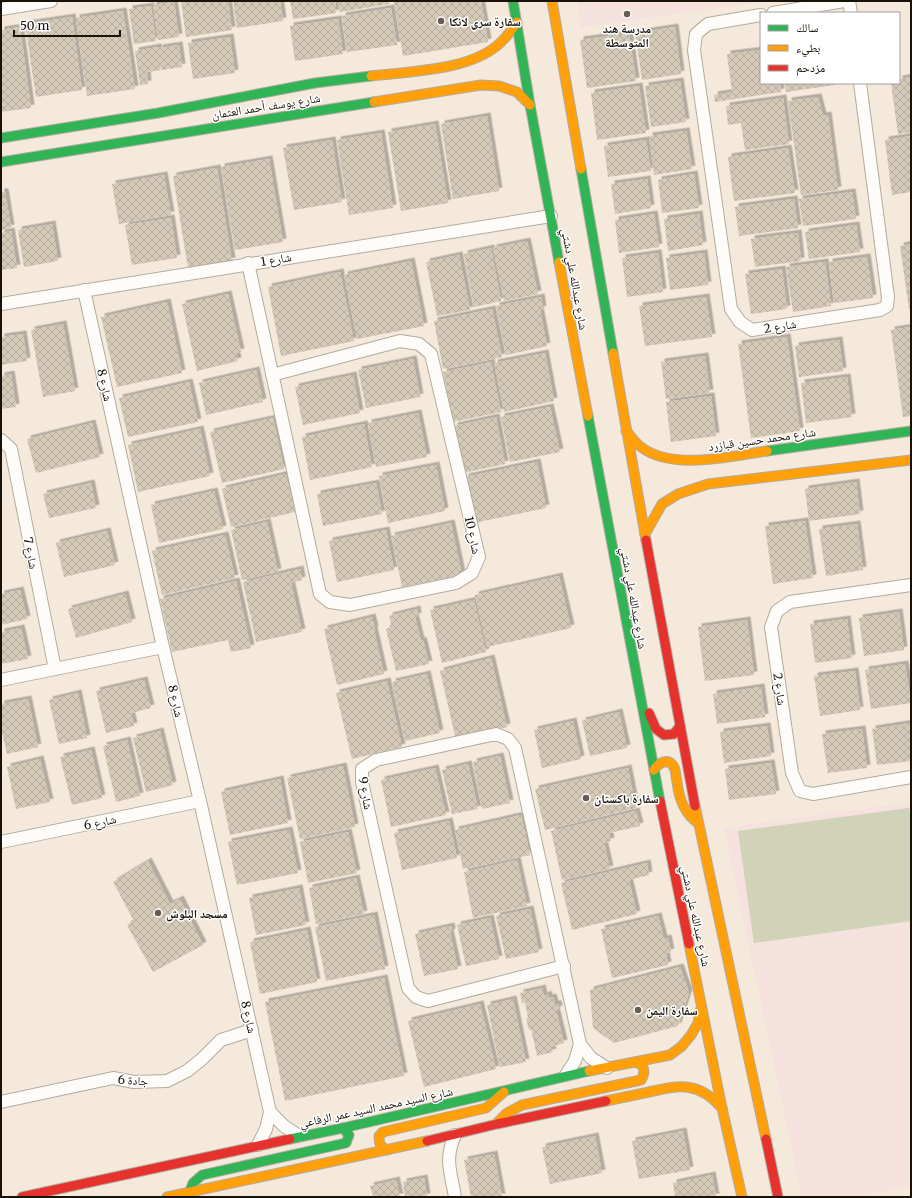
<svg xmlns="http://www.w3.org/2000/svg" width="912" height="1198" font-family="Merriweather,'Noto Naskh Arabic',serif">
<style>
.education{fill:#f5e1dd}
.pitch{fill:#d0d3b7}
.building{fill:url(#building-cross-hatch);filter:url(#shadow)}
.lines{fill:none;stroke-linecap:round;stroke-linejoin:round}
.street-casing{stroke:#b3aba0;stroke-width:14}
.fast-casing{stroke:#b3aba0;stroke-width:11}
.slow-casing{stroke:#b3aba0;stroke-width:11}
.jam-casing{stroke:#b3aba0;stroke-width:11}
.street{stroke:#fdfcf9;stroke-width:12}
.fast{stroke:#30b455;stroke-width:9}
.slow{stroke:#ff9f0a;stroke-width:9}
.jam{stroke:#e5322d;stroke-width:9}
.poi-dot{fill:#665d52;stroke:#fff;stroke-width:1.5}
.labels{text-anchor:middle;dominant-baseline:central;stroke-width:3;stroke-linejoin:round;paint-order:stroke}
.poi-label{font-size:12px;font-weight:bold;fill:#191209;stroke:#fff;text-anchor:start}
.street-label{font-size:12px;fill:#191209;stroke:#fff}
</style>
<defs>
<pattern id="building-cross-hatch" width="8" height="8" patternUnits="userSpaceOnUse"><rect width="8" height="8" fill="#d5c9b7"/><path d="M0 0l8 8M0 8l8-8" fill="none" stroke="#b6ac9c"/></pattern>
<filter id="shadow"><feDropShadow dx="3.5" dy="-3.5" stdDeviation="0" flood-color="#0004"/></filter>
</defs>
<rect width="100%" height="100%" fill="#f4e9da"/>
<!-- education -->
<g class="education">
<polygon points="577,1 768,1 581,27"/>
<polygon points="911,802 911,1185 857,1197 802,1197 724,828"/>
</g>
<!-- pitch -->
<polygon class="pitch" points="909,808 911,824 911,921 754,943 738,831"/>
<!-- building -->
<g class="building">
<polygon points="181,1 228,1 232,30 186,37"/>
<polygon points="233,1 280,1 283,21 237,28"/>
<polygon points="290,1 335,1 336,13 293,19"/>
<polygon points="338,1 388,1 389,4 340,12"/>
<polygon points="394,1 481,1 488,42 403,56"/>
<polygon points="174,2 179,37 158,40 153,5"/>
<polygon points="151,6 156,41 134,44 129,9"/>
<polygon points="391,8 397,45 347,52 342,16"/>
<polygon points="123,11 135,89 87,96 76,18"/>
<polygon points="72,17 82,90 36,97 25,24"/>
<polygon points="338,19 343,54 295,61 290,26"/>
<polygon points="20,27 31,108 1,112 1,30"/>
<polygon points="675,27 681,74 642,80 635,33"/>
<polygon points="629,33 636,81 587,88 580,40"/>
<polygon points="230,37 235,73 193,79 188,43"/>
<polygon points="179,45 182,67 162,70 159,48"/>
<polygon points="158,47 161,70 147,72 148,84 140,85 135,51"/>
<polygon points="761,50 761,83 780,83 781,92 715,102 714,95 732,92 727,54"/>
<polygon points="911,77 911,132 898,134 891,83 899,83 899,79"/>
<polygon points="680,81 686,122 651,127 645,86"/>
<polygon points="785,83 835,83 835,85 786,92"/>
<polygon points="639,86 646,133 597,140 591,93"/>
<polygon points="818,97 823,116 828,115 838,190 801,195 788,101"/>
<polygon points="783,98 789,144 745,150 741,123 728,125 726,106"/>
<polygon points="487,116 499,191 453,199 441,124"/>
<polygon points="435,124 448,203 401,211 388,132"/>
<polygon points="686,131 692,169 654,175 649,136"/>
<polygon points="381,133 393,208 349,215 337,140"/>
<polygon points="911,136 911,192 892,195 885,140"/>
<polygon points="332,140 342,202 294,210 283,148"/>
<polygon points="646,140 651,171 608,177 604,146"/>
<polygon points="788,148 795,193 734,201 728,157"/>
<polygon points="269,159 283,242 235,250 221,167"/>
<polygon points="217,168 232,261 188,268 173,176"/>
<polygon points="694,174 699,208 662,213 658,180"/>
<polygon points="164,175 171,215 119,224 112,184"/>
<polygon points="647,179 651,208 615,214 611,184"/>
<polygon points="1,192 5,192 11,228 1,230"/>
<polygon points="852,192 856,219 803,226 799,199"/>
<polygon points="794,199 798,228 739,236 735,207"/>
<polygon points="654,214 659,247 619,253 615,220"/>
<polygon points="699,214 703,245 668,251 664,219"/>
<polygon points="171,218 177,258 132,265 125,225"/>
<polygon points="52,224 58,261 24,267 18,230"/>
<polygon points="856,225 860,252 809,259 805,232"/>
<polygon points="11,231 17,268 1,270 1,233"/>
<polygon points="798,233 801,261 755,267 751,239"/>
<polygon points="527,241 538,294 504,301 493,248"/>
<polygon points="911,244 911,309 909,309 900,246"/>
<polygon points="491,248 501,301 474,307 464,254"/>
<polygon points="658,253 663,292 627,297 622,258"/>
<polygon points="704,253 708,285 670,290 666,258"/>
<polygon points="459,255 470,310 437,316 426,262"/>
<polygon points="867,257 873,298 834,303 829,262"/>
<polygon points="411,261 424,326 357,339 344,275"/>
<polygon points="825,262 831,306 793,312 786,267"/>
<polygon points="782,269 787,309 751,314 745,274"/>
<polygon points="340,272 354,341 281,356 268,287"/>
<polygon points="228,294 241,352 236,353 238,361 197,371 182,304"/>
<polygon points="541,297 543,309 540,310 547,346 506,355 496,306"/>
<polygon points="706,297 712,337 645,346 639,306"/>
<polygon points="167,302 182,373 117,387 101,317"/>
<polygon points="492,309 502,357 443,369 434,321"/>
<polygon points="63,324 75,391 43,397 31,330"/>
<polygon points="911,327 911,416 903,417 891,330"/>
<polygon points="23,334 27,361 1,365 1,337"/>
<polygon points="787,337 800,431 751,438 738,344"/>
<polygon points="839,340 843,371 799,377 795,346"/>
<polygon points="545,353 554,401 504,412 494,363"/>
<polygon points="705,356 710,393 666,399 661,362"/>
<polygon points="413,359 420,397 366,408 358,370"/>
<polygon points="491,362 501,412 453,422 443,372"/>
<polygon points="256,370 263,402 206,415 199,383"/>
<polygon points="11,374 16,407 1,409 1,376"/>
<polygon points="353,375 360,413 303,425 295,387"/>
<polygon points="847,377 852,417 806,423 801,383"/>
<polygon points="189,382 198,422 128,437 119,398"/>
<polygon points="711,396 716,436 671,442 666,402"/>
<polygon points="550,407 560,452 510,462 501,417"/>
<polygon points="418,413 427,457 376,467 368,423"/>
<polygon points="496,417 505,464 463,473 454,426"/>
<polygon points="273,418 284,469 222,483 210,432"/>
<polygon points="92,423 100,457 36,473 27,439"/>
<polygon points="364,424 372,467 310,480 302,437"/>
<polygon points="200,429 210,476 138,492 128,445"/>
<polygon points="537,462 546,508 474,523 465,477"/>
<polygon points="436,465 445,511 388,523 379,476"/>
<polygon points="286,474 295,512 231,527 222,489"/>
<polygon points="856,482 860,514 809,521 805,489"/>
<polygon points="91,483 96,508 49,518 43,494"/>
<polygon points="376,483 382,514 323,526 317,494"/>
<polygon points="214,491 223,529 159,543 151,505"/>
<polygon points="805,521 813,578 773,584 765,526"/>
<polygon points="267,522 278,572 242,580 231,530"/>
<polygon points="451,523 462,575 402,587 391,536"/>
<polygon points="857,524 863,570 826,576 819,529"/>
<polygon points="386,530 394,570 337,582 329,541"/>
<polygon points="107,531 115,565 64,577 56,543"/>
<polygon points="225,535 235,578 162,595 152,551"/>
<polygon points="300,569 302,580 291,583 302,632 256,642 243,582"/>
<polygon points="559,576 571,628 487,647 475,595"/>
<polygon points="236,581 251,648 231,652 228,640 172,652 160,599"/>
<polygon points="20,590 27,619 1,625 1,594"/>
<polygon points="125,594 132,622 76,638 68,609"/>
<polygon points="474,600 486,652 442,663 430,610"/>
<polygon points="417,609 418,616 415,617 421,641 423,640 429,664 396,671 386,629 392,627 389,616"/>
<polygon points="899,612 904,650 864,656 859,618"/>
<polygon points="372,617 375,629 374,630 384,674 337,685 324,629"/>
<polygon points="847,619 852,658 815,663 810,624"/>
<polygon points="747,620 754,675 705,681 698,627"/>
<polygon points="21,628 28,659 1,664 1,632"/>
<polygon points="491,658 507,727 456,740 440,671"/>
<polygon points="905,664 911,703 871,709 865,670"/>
<polygon points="855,671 860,710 820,716 814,676"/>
<polygon points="427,674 440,733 405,741 392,682"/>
<polygon points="144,680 151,708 131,713 134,726 106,733 96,691"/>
<polygon points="387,681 402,747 352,759 336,693"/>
<polygon points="761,687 765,717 717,724 713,694"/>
<polygon points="78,693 87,738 59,744 49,700"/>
<polygon points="28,699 38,747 7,754 1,728 1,704"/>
<polygon points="619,712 627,748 590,756 582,721"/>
<polygon points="573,721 581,759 542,768 534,730"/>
<polygon points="911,723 911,761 877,765 872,729"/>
<polygon points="767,726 771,756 724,763 720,732"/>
<polygon points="862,729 867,768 828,773 822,734"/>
<polygon points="160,731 173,785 146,792 133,738"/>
<polygon points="127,740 140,796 116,802 103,746"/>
<polygon points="91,750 102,798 72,805 60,757"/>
<polygon points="500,756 510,803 482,809 473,762"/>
<polygon points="40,759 50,802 16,809 7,767"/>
<polygon points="771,763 776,794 729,800 725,769"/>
<polygon points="468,764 478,809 452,814 442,770"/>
<polygon points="343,766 355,827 300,839 287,778"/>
<polygon points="435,768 446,815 391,827 381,780"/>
<polygon points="628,768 636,808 545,830 535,789"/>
<polygon points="280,779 288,823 230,835 221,792"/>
<polygon points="636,811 640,826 609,833 611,841 604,843 610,869 562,880 551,831"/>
<polygon points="521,815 530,855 463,869 455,830"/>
<polygon points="449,821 457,858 402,870 394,833"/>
<polygon points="289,830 298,873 237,885 228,842"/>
<polygon points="348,832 357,873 308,883 300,842"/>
<polygon points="517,860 527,906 473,918 464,872"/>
<polygon points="148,861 170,904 180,899 203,945 153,972 127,925 134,921 113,882"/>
<polygon points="647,863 649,875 629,880 637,914 572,930 561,883"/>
<polygon points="356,878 364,914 316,924 309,888"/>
<polygon points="299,888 306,925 256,935 249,898"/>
<polygon points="530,909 539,952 506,959 496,916"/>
<polygon points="374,915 385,969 326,981 315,927"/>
<polygon points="658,916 664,939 668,938 671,952 666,953 668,965 612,978 601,929"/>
<polygon points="490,918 499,959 466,966 457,925"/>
<polygon points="451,926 452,932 450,933 458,969 424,976 415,934"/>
<polygon points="307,930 317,982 260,994 250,942"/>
<polygon points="680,967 689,993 678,1026 614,1043 593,1028 590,990"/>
<polygon points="384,978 404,1076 285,1101 265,1002"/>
<polygon points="542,988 544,996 548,994 549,998 553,997 555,1004 558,1004 559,1009 556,1010 564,1043 551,1047 553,1052 537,1056 531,1029 529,1030 526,1018 528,1018 525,1002 522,1003 520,993"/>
<polygon points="513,999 526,1062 500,1067 487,1005"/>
<polygon points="480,1004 496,1069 424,1087 408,1021"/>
<polygon points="683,1131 690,1170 639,1179 632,1141"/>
<polygon points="595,1136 602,1173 550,1184 542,1147"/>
<polygon points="494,1154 502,1197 471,1197 464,1160"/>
<polygon points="712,1175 716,1197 675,1197 673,1183"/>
<polygon points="424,1178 427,1197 405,1197 403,1182"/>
<polygon points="396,1180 400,1197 373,1197 370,1186"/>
</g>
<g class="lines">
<!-- street casing -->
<g class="street-casing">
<g id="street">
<polyline points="849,1 851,13"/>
<polyline points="1,9 51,1"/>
<polyline points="773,13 844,1"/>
<polyline points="761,15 708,24 696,34 694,50 731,309 740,322 752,330 880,310 887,306 888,297 860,83"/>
<polyline points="248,263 320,594 330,602 350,605 456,583 472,573 479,557 431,354 419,344 400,341 272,375"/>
<polyline points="84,290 163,647 200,801 270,1112 266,1129 258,1145"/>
<polyline points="1,304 551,216"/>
<polyline points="1,440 11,449 55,669"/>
<polyline points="911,585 790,602 777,611 771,627 792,773 800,791 813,794 911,777"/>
<polyline points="1,680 163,647"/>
<polyline points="1,842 200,801"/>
<polyline points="564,966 428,1001 416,997 408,988 362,782 362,769 376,760 496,734 508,739 515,748 580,1044 591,1058 607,1068"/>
<polyline points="566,1075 575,1061 580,1044"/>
<polyline points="1,1102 113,1078 134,1082 167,1081 187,1071 202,1059 221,1040 252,1030"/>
<polyline points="270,1112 284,1126 299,1136"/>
<path d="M455,1135C444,1159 451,1173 455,1197"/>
</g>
</g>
<!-- fast casing -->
<g class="fast-casing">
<g id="fast">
<polyline points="513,1 530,105 559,262"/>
<polyline points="1,138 158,113 315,83 371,76"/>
<polyline points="1,162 374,102"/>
<polyline points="581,169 613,353"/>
<polyline points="588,416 660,801"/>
<polyline points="767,451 911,431"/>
<polyline points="290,1139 343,1128 589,1071"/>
<polyline points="190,1191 193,1183 202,1175 346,1143 349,1135 343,1128"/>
</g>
</g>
<!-- slow casing -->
<g class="slow-casing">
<g id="slow">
<polyline points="552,1 581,169"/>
<path d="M371,76C411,71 476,71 504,39C509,34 513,28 517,22"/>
<polyline points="374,102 481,85 499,86 517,92 530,105"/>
<polyline points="559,262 588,416"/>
<polyline points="613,353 646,540"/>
<path d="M626,431C631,436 635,443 641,447C672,471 731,456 767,451"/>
<polyline points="645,534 662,504 678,494 708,484 911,460"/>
<path d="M654,770C658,763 668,757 674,767C676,771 676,778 677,782C679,799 684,813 698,823"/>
<polyline points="695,806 766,1139"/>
<polyline points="689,944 722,1108 742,1197"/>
<polyline points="589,1071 670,1055 682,1046 691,1035 698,1023 701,1008"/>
<path d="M606,1101C620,1098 635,1095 649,1092C680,1085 698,1081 722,1108"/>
<path d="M498,1122L507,1113L522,1105L641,1080C646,1072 645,1065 635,1062"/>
<path d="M387,1150C380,1147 379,1143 379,1136L383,1132L486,1108L504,1092"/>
<polyline points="167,1197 427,1141"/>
</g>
</g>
<!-- jam casing -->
<g class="jam-casing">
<g id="jam">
<polyline points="646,540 695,806"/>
<polyline points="649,713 656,729 664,735 674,734 680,726"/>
<polyline points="660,801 689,944"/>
<polyline points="766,1139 778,1197"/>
<polyline points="427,1141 497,1124 606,1101"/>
<polyline points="22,1197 290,1139"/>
</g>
</g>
<!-- street -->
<use href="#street" class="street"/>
<!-- fast -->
<use href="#fast" class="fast"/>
<!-- slow -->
<use href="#slow" class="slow"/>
<!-- jam -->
<use href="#jam" class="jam"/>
</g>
<!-- markers -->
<g class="poi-dot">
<circle cx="627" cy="14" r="4"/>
<circle cx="441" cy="21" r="4"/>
<circle cx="586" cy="798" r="4"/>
<circle cx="158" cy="913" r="4"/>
<circle cx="638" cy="1010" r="4"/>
</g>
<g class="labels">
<!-- poi labels -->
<g class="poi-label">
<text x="449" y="21">سفارة سري لانكا</text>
<text x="627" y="28" text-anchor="middle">مدرسة هند<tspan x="627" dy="14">المتوسطة</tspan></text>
<text x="594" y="798">سفارة باكستان</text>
<text x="166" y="913">مسجد البلوش</text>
<text x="646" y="1010">سفارة اليمن</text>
</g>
<!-- street labels -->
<g class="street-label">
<text transform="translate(266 106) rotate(-9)">شارع يوسف أحمد العثمان</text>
<text transform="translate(276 259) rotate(-9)">شارع 1</text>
<text transform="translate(575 279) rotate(80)">شارع عبدالله علي دشتي</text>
<text transform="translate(780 326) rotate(-9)">شارع 2</text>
<text transform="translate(105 385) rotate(77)">شارع 8</text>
<text transform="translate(762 439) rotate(-8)">شارع محمد حسين قبازرد</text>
<text transform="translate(473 535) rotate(78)">شارع 10</text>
<text transform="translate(31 553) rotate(79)">شارع 7</text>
<text transform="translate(634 598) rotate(80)">شارع عبدالله علي دشتي</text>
<text transform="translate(780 689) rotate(82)">شارع 2</text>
<text transform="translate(176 701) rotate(77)">شارع 8</text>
<text transform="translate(366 793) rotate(80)">شارع 9</text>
<text transform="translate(100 822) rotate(-12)">شارع 6</text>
<text transform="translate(696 916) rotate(78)">شارع عبدالله علي دشتي</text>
<text transform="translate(249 1017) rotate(77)">شارع 8</text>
<text transform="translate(133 1080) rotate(4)">جادة 6</text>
<text transform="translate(376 1107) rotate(-12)">شارع السيد محمد السيد عمر الرفاعي</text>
</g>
</g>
<!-- border -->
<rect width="912" height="1198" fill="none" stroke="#191209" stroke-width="4"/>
<!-- legend -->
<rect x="760" y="12" width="140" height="72" fill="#ffffff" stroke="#a3a09d"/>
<rect x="768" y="25" width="20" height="6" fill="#30b455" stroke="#a3a09d"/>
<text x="796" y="32" font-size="12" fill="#191209">سالك</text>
<rect x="768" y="45" width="20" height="6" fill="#ff9f0a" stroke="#a3a09d"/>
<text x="796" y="52" font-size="12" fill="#191209">بطيء</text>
<rect x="768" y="65" width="20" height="6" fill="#e5322d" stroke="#a3a09d"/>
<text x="796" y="72" font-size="12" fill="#191209">مزدحم</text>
<!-- scale -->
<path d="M14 30v6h106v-6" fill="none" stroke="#191209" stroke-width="2"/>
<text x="20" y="30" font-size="12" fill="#191209" stroke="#ffffff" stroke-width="3" paint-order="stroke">50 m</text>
</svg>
